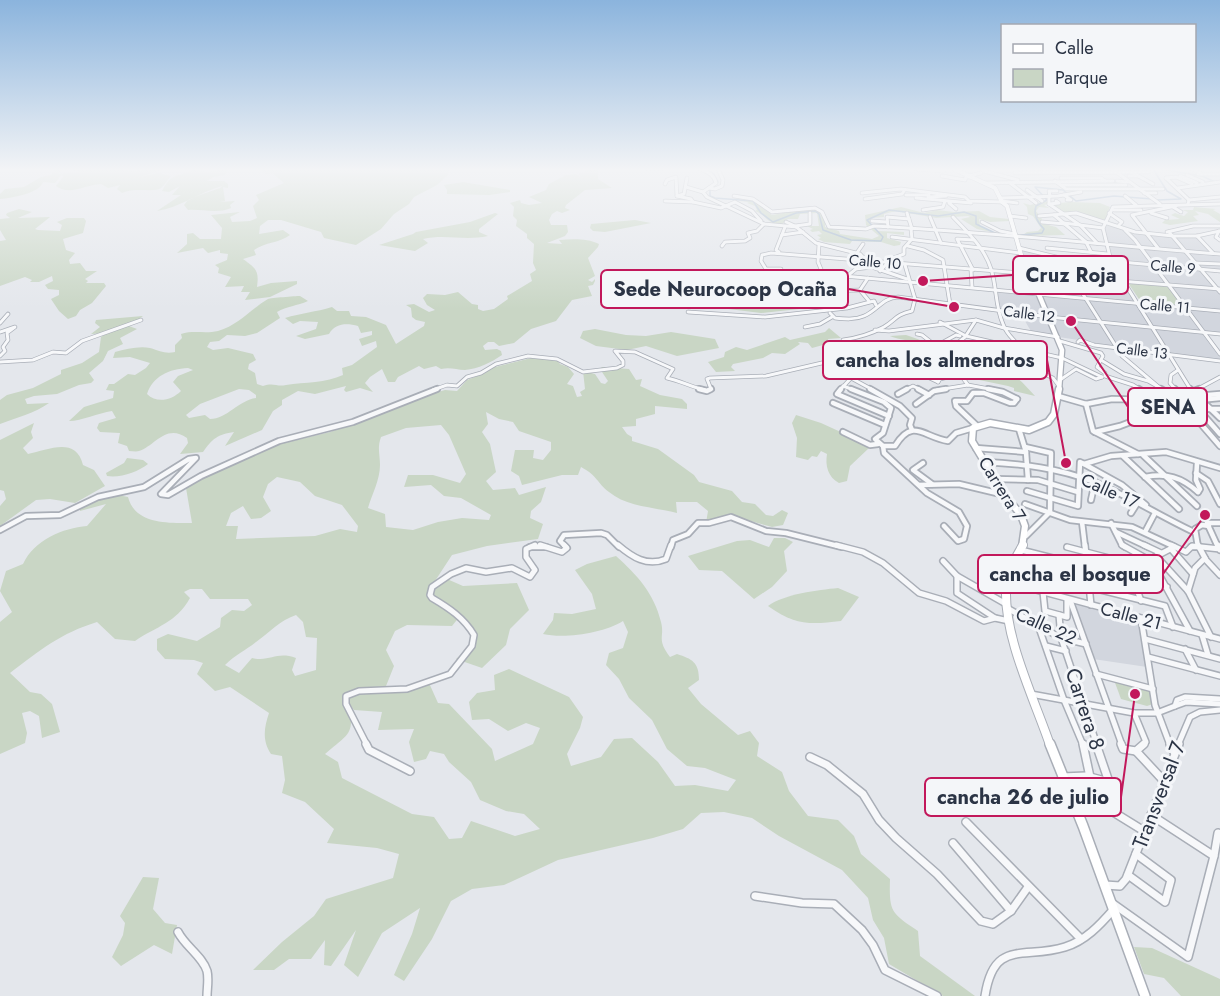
<svg xmlns="http://www.w3.org/2000/svg" width="1220" height="996" font-family="Jost,sans-serif">
<style>
.built{fill:#d2d6de;fill-rule:evenodd}
.green{fill:#c9d6c5;fill-rule:evenodd}
.lines{fill:none;stroke-linecap:round;stroke-linejoin:round}
.stream{stroke:#9fb4cc;stroke-width:1.5}
.street-far3-casing{stroke:#a9aeb7;stroke-width:4.5}
.street-far2-casing{stroke:#a9aeb7;stroke-width:8}
.street-far1-casing{stroke:#a9aeb7;stroke-width:8}
.street-casing{stroke:#a9aeb7;stroke-width:10}
.secondary-far4-casing{stroke:#a9aeb7;stroke-width:5}
.secondary-far3-casing{stroke:#a9aeb7;stroke-width:7}
.secondary-far2-casing{stroke:#a9aeb7;stroke-width:9}
.secondary-far1-casing{stroke:#a9aeb7;stroke-width:10}
.secondary-casing{stroke:#a9aeb7;stroke-width:12}
.street-far3{stroke:#f7f8fa;stroke-width:3}
.street-far2{stroke:#f7f8fa;stroke-width:4.5}
.street-far1{stroke:#f7f8fa;stroke-width:5}
.street{stroke:#f7f8fa;stroke-width:7}
.secondary-far4{stroke:#fff;stroke-width:4}
.secondary-far3{stroke:#fff;stroke-width:4.5}
.secondary-far2{stroke:#fff;stroke-width:6}
.secondary-far1{stroke:#fff;stroke-width:8}
.secondary{stroke:#fff;stroke-width:9}
.labels{text-anchor:middle;dominant-baseline:central;stroke-width:6;stroke-linejoin:round;paint-order:stroke}
.far-street-label{font-size:15px;fill:#2b3445;stroke:#f4f6f9}
.street-label{font-size:18px;fill:#2b3445;stroke:#f4f6f9}
.near-street-label{font-size:21px;fill:#2b3445;stroke:#f4f6f9}
.leader{fill:none;stroke:#c2185b;stroke-width:2}
.callout-dot{fill:#c2185b;stroke:#f4f6f9;stroke-width:2}
.callout{fill:#f4f6f9;stroke:#c2185b;stroke-width:2}
.callout-label{font-size:20px;text-anchor:middle;font-weight:bold;fill:#2b3445}
</style>
<rect width="100%" height="100%" fill="#e4e7ec"/>
<!-- built -->
<g class="built">
<path d="M1103,225L1124,228L1135,232L1197,237L1212,253L1220,254V271L1201,269L1220,293V334H1207L1220,353V360L1095,345L1085,341L1032,333L1025,321L999,317L994,289L1016,291L1008,273H1031L1019,248L1073,261H1110L1104,243ZM1125,282L1168,286L1186,308L1138,303Z"/>
<polygon points="1073,603 1138,621 1147,667 1093,659"/>
</g>
<!-- green -->
<g class="green">
<path d="M55,169L62,170L58,174L79,172L68,169H125L128,171L166,169L139,177L159,173L171,176C167,180 165,185 161,188C154,193 135,187 122,193L117,189L120,185L108,188L101,184C84,185 70,196 56,186L63,177L62,174L55,183L43,182C40,193 12,198 0,199V194L5,189L24,187L41,177L51,175Z"/>
<path d="M193,169L206,172L226,169L223,170L227,171L225,175L213,177L207,181H224L228,184V188L223,187L225,201L219,202L235,201L230,205L231,208C217,214 203,209 188,210L184,205L188,200L200,195L220,188L222,186C200,192 179,208 157,211L181,195H172L180,186L169,192L162,191C173,170 178,179 193,169Z"/>
<path d="M260,169H449L448,175L437,185L414,197L409,204L394,214L381,229L356,245L324,238L321,232L281,220H268L260,226L259,234L283,230L290,235C280,243 265,242 254,250L256,255L243,259C257,269 259,271 257,287L271,283L297,281V284L270,297L245,300L250,292H241L244,286L225,287L231,277L218,273L219,268L215,265L227,260L228,254L220,253V250L208,253L203,248L177,253L187,244V234L193,233L200,239H221L222,228L211,215L240,212L230,217L232,222L250,221L257,218L253,206L259,200L256,195L284,183L272,173L266,174Z"/>
<path d="M590,169H598V179L612,188L585,190L566,205L565,208L570,210L562,213L557,211L552,214L549,220L551,225H567L568,232L565,236L547,243L562,244L559,240C572,239 587,238 599,244L598,247L588,258L595,276L588,280L592,282L595,279V281L593,285L588,286L592,296L572,300L556,321L531,329L514,343L499,346L494,342H488L483,346L485,350L497,349L501,351L502,355C492,362 478,369 465,370C456,370 451,367 441,369L436,366L424,369L419,366L398,377L395,382H388L382,369L370,377L365,383L373,392L360,388L346,392L344,390L346,386L315,394L298,391L282,400V405L273,411L262,430L225,446L234,432C218,434 212,439 203,452L180,454L188,443L187,438C166,423 155,446 139,451C136,452 132,451 129,451L127,446L118,443L120,433L100,432L97,428L99,423L116,418L112,411C98,413 82,421 69,421L84,407L113,398L114,391L106,390L109,384H114L128,374L135,375L146,368L150,363L130,357L113,358L115,352C126,349 139,346 150,348C160,351 165,354 175,352V345L182,338L181,334C193,330 206,334 218,331C239,325 252,308 268,299C271,298 295,296 300,296L308,301C297,306 287,306 277,312L280,318L257,333L245,336L227,335L219,341L210,342L207,347L213,350L228,348L253,354L256,360L249,364L248,369L255,373L257,384L263,386C274,382 276,387 286,385C305,382 326,383 343,375L342,368L352,365L377,347L376,341L362,346L359,339L372,335V331L361,333L358,326C347,323 335,323 329,334L305,339L296,336L316,329L318,322L300,321L293,324L285,318C301,313 316,312 332,307L337,311H349L351,316L366,317L386,325L396,344L424,326L425,322L416,320L412,317L411,308L406,305L414,304L429,312L435,310L427,305L423,298L427,294L445,295L458,292L472,304L478,305V309L483,311L494,309L508,299L507,296L532,281L530,274L536,270L533,263L534,244L527,238V234L516,226L517,220L513,216L514,207L510,203L520,200L521,203L529,205L542,203L529,197L546,190L549,184L566,175L576,174L582,178L578,174ZM188,368L193,370L178,376L173,382L181,391C172,400 157,404 147,394C153,376 169,369 188,368ZM239,389L249,390L256,395V398C239,400 227,419 210,419L205,415L189,418L186,415L200,404Z"/>
<polygon points="463,182 510,190 510,192 489,195 447,194 447,190 444,185"/>
<path d="M745,199L755,201L772,215L806,209L817,210L825,219V227L839,231L840,234L872,239L879,236L866,225L865,215L901,207L924,213L937,210L954,212L979,211L990,217L1009,219V221L990,222L979,219L980,226L996,233L1012,235L1011,236L977,229L961,219L970,217L968,216L936,218L896,211L884,214V217L870,218V223L877,231L904,232V235L887,233V238L901,242L900,245L894,246L881,242L852,241L850,244L824,242L818,239L821,238L817,235L822,234L819,231L812,232L810,230L813,229L807,226H819L817,213L800,214L798,219H788L781,225C764,222 768,216 755,211L757,210L755,206L747,203L749,202L739,201Z"/>
<polygon points="1045,199 1048,204 1044,205 1049,208 1039,207 1036,211 1042,219 1041,223 1056,227 1065,235 1022,236 1027,232 1038,231 1041,228 1033,216 1028,214 1027,207 1023,203 1030,205 1045,201"/>
<polygon points="1070,202 1100,203 1110,207 1105,220 1098,218 1100,220 1074,212 1064,213 1050,204"/>
<polygon points="1194,207 1216,209 1213,210 1220,214 1220,222 1208,214 1195,211 1199,215 1193,216 1198,221 1170,225 1162,223 1165,220 1180,219 1171,215 1175,213 1184,216 1188,212 1182,210 1193,210"/>
<polygon points="19,209 32,212 18,218 50,217 35,229 38,230 60,231 62,225 57,222 67,218 84,218 86,221 83,233 63,239 66,250 75,253 69,260 70,264 80,263 86,271 97,271 85,279 88,281 86,283 104,283 106,286 92,303 80,310 76,316 68,319 59,311 51,299 59,295 59,290 48,289 45,285 53,281 52,276 39,282 30,282 32,280 25,277 0,286 0,241 6,240 0,230 0,219 10,218 6,215 7,213"/>
<path d="M495,213L498,214L479,229V232L488,236C465,241 445,234 423,239L428,243L415,251L379,245L413,234L416,232L470,222Z"/>
<polygon points="635,220 651,223 605,232 593,231 590,228 591,224"/>
<path d="M680,270L702,275L705,282L683,289L640,290L631,282L632,273C648,276 663,277 679,274Z"/>
<polygon points="1128,283 1167,286 1182,305 1141,302"/>
<path d="M700,294L734,296C744,312 747,308 765,308L766,303H781L782,301L817,303L818,307L761,313L712,307L695,308L689,303Z"/>
<path d="M143,316L129,326L137,329L120,338L123,344L108,351L103,361L89,373L94,380L91,383L79,385L57,394L34,396L25,399L27,404L49,403C35,413 16,418 0,424V400L7,395L33,388L61,374V370L82,363L99,352L101,337L107,333L91,334L100,327L95,323L96,320Z"/>
<polygon points="829,328 841,338 828,339 831,351 862,347 870,353 863,354 866,358 830,356 823,345 812,348 808,343 798,342 800,344 785,354 772,353 763,358 733,364 731,367 735,371 716,372 708,362 724,357 725,352 736,347 747,350 785,337 790,340 825,332"/>
<polygon points="595,329 626,335 646,336 671,332 715,339 719,348 677,356 646,346 627,350 596,346 580,338 583,331"/>
<path d="M906,335C911,337 916,338 920,340C925,342 942,360 947,364L933,362L932,373L915,360L913,362L902,351C911,355 918,358 927,353C918,338 903,342 890,336Z"/>
<path d="M977,342L993,346C990,368 1003,367 1017,378C1024,383 1029,390 1035,396L1014,391V388L1008,386L965,377L961,374L966,370L968,363L958,355Z"/>
<path d="M531,358L557,360L560,364L568,367L574,374L567,384L573,386L577,397L582,396L580,392L585,389L583,371L595,374L601,383L605,384L608,381L600,369L602,367L629,369L636,380L642,379L640,386L660,395L682,399L687,404V409L655,406V414L636,419V426L622,427L627,434L632,437V441L658,449L694,475L699,482L732,491L742,502L755,504L766,515L773,516L782,510L788,513L783,525L772,527L729,515L706,523L708,511L697,502H676L677,513C654,507 627,507 609,492C596,482 598,476 581,467L578,475H562L522,485L519,476L511,471L515,450H534L533,458L543,460L551,450V442L519,431L513,422L499,419L486,412L488,424L482,432L490,444L496,472L486,481L493,490L515,488L519,495L546,487L541,502L531,511L530,518L543,524L538,539L487,546L452,555L435,581L447,579L463,586L517,583L529,610L510,629L506,645L482,668L456,659L477,641C476,629 469,623 460,616L452,626L407,625L395,631L386,650L394,666L386,686L389,692L429,683L438,703L449,704L492,749L495,761L533,744L540,728L526,723L508,731L489,719L472,720L469,702L477,693L495,690L494,675L509,669L569,697L583,717L580,728L567,754L571,766L601,757L614,739L632,738L658,762L675,786L695,785L728,791L736,780L705,768L687,766L667,749L652,720L629,698L619,679L606,665L609,653L623,648L628,632L623,621C604,633 565,639 543,634L553,620L554,613L572,614L596,609L592,594L575,570L587,564L616,556C637,575 654,593 661,622C665,638 656,638 670,657L677,654C692,659 699,662 699,680L688,688L701,704L738,735L750,731L759,743L757,756L782,772L789,791L808,816L838,820L854,836L861,854L890,879C889,912 891,913 918,931L920,956L975,996H943L889,964L884,938L873,920L868,898L842,870L779,836L752,818L724,812L701,813L683,829L653,838L558,860L504,885L472,889L451,901L432,939L404,981L394,975L412,934L420,908L382,933L358,977L344,965L356,930L331,966L324,965L325,940L311,959H289L274,970H253L282,942L314,916L326,899L393,878L399,854L377,848L327,843L334,829L305,802L282,793L285,780L282,756L271,754C262,740 264,728 269,713L230,687L215,691L197,674L203,663L194,660L165,659L157,650V639L168,634L197,641L220,627L221,618L232,610L244,611L252,605L248,599H210L202,589H190L184,592L190,598C176,623 157,626 135,641L115,639L97,622C61,633 40,650 10,673L30,692L41,694L52,704L60,732L42,738L39,716L30,711L22,713L27,733L25,743L0,754V622L12,612L0,591L6,571L23,564C34,540 63,528 87,526L106,504L80,511V508C95,500 111,493 128,497C135,525 170,523 192,523L186,488L203,477L276,445L330,432L421,397L445,390L457,391L467,380L485,373L491,368ZM441,425L449,435L466,474L460,483L433,475H408L404,487L431,485L444,496L461,498L491,515L489,520L462,518L438,522L413,530L386,527L385,514L368,508C372,494 380,480 380,465C380,454 377,448 381,437L406,428ZM277,477L300,482L315,496L342,505L358,526L357,532L340,529L315,536L236,539L238,526H226L231,513L243,506L251,519L261,518L271,511L263,497L268,484ZM296,615L303,622L306,637L317,638L316,670L295,676L292,670L296,658C276,651 271,662 252,658L239,673L225,665C235,655 246,650 256,642C270,632 279,621 296,615ZM347,701L354,710L382,712L378,730L414,729L409,742L414,762L426,759L430,751L444,754L449,762L471,782L480,800L506,811L524,814L540,829L515,836L471,821L462,838L449,839L434,817L412,814L342,778L338,762L325,754C348,734 357,734 347,701Z"/>
<path d="M796,415L821,423L856,439L869,448L850,466L847,481L839,483C828,477 825,466 827,454L821,451L817,457L812,456L808,460L796,457L797,438L792,423Z"/>
<path d="M34,423L31,432L33,438L23,448L28,454C48,450 76,436 83,465L94,470L105,486L75,503L50,499L36,500L0,526V506L6,499L4,491L0,490V440Z"/>
<path d="M127,458L143,460L148,464C138,472 121,478 107,476L106,473L124,463Z"/>
<polygon points="774,538 785,538 793,542 784,551 787,571 772,587 754,599 722,571 699,570 688,556 737,541 750,540 769,547"/>
<path d="M838,588L859,597L841,621C809,625 795,625 768,606C784,594 818,590 838,588Z"/>
<polygon points="1114,680 1149,689 1153,704 1147,706 1121,699"/>
<polygon points="143,877 159,878 153,909 165,923 177,925 172,954 154,945 121,966 112,957 123,935 125,923 120,916"/>
<polygon points="1134,947 1152,948 1220,979 1220,996 1181,996 1164,978 1144,974"/>
</g>
<g class="lines">
<!-- stream -->
<g class="stream">
<polyline points="705,169 714,174 718,182"/>
<polyline points="1153,169 1167,191 1181,199 1157,200"/>
<polyline points="1160,169 1202,176 1215,182"/>
<polyline points="710,190 710,196 715,198 753,201 761,213 773,222 796,213 815,211 819,214 823,230 851,240 881,241 883,237 867,220 889,210 938,216 964,212 976,216 976,224 995,233"/>
<path d="M1021,235L1042,233L1044,229C1037,222 1033,215 1036,206L1047,200L1035,187L1063,190L1076,201L1114,196L1152,199"/>
</g>
<!-- street-far3 casing -->
<g class="street-far3-casing">
<g id="street-far3">
<polyline points="648,169 661,169"/>
<path d="M700,169C707,172 714,174 716,183L703,192L707,197L764,224L797,227"/>
<polyline points="915,169 944,171"/>
<polyline points="1112,169 1160,204"/>
<polyline points="1192,169 1202,174"/>
<polyline points="984,171 1018,180"/>
<polyline points="1015,173 1149,172"/>
<polyline points="1133,173 1153,184"/>
<polyline points="1198,174 1220,174"/>
<polyline points="1187,175 1203,182"/>
<polyline points="942,176 965,180 966,177 971,177"/>
<polyline points="969,176 981,173"/>
<polyline points="1129,176 1138,176"/>
<polyline points="1180,176 1197,183"/>
<polyline points="1061,178 1101,178 1105,181"/>
<polyline points="1166,178 1189,200"/>
<polyline points="1166,178 1176,177 1192,184"/>
<polyline points="1055,181 1066,189 1163,189"/>
<polyline points="1117,181 1128,182"/>
<polyline points="985,183 1113,181"/>
<polyline points="1010,183 1036,203"/>
<polyline points="665,184 667,180 676,177 677,196 691,199 693,202"/>
<polyline points="1062,185 1126,185"/>
<polyline points="686,187 703,192"/>
<polyline points="709,188 715,189 722,186 723,180 718,169"/>
<polyline points="1178,188 1220,182"/>
<polyline points="1027,190 1042,201"/>
<polyline points="862,193 901,189 965,197 969,201 1002,202"/>
<polyline points="1144,193 1156,193"/>
<polyline points="906,195 929,195"/>
<polyline points="1064,195 1071,200 1067,200"/>
<polyline points="677,196 684,194 687,178"/>
<path d="M734,196L753,199L772,212L815,208L822,212L829,227L866,229L874,226C989,232 1105,245 1220,254"/>
<polyline points="1049,196 1049,204 1080,225 1097,243"/>
<polyline points="1050,196 1049,191 1057,191"/>
<polyline points="1125,196 1136,205"/>
<polyline points="928,197 946,196"/>
<polyline points="916,198 971,203"/>
<polyline points="1000,198 1058,196 1081,192"/>
<polyline points="865,199 902,194 904,191"/>
<polyline points="665,201 693,202 721,208 735,202 752,211 761,221"/>
<polyline points="1002,201 1017,203"/>
<polyline points="951,202 949,203 956,209"/>
<polyline points="1049,204 1059,203 1056,201"/>
<polyline points="1188,204 1189,200 1220,197"/>
<polyline points="1173,207 1181,212"/>
<polyline points="923,210 943,207 945,201"/>
<polyline points="1114,210 1141,210"/>
<polyline points="907,213 912,229"/>
<polyline points="1109,213 1122,222 1119,225"/>
<polyline points="1151,213 1167,218"/>
<polyline points="1054,215 1086,242 1091,252"/>
<polyline points="1010,216 1026,218"/>
<polyline points="1039,216 1076,213 1135,232 1173,236 1197,236 1220,231"/>
<polyline points="930,217 941,243"/>
<path d="M953,217C968,233 984,247 991,269C997,287 995,306 1003,324C1010,343 1021,338 1024,364L1053,378L1059,386"/>
<polyline points="872,221 887,222"/>
<polyline points="786,222 795,226 816,243 860,254 872,267 907,279"/>
<polyline points="982,222 1000,231 1015,234"/>
<polyline points="1042,222 1065,224"/>
<polyline points="1064,223 1103,228"/>
<polyline points="795,226 810,224 810,213"/>
<polyline points="888,227 887,217 909,219"/>
<polyline points="1125,230 1135,240 1220,354"/>
<polyline points="1219,231 1216,237 1220,240"/>
<polyline points="1167,232 1193,226 1220,226"/>
<polyline points="1169,232 1220,292"/>
<polyline points="782,235 803,232"/>
<polyline points="1197,236 1213,253"/>
<polyline points="892,237 1020,253"/>
<polyline points="819,244 818,262 823,274 1220,311"/>
<polyline points="722,246 725,242 745,241 750,238 748,233 757,231 764,224"/>
<polyline points="908,246 924,250 943,260 950,304"/>
<polyline points="1019,248 1073,261 1099,260 1220,271"/>
<polyline points="1047,248 1108,254"/>
<polyline points="1158,248 1132,215 1176,206"/>
<polyline points="779,252 776,250 785,227"/>
<polyline points="1022,258 1064,264 1122,356 1161,389"/>
<polyline points="852,260 863,244"/>
<polyline points="1196,263 1220,264"/>
<polyline points="781,269 766,269 761,261 762,255 771,253 1220,289"/>
<polyline points="971,270 972,287"/>
<polyline points="973,270 957,239 974,240"/>
<polyline points="880,271 891,259 904,254 904,248 912,239 911,229"/>
<polyline points="868,278 860,290 869,301"/>
<polyline points="812,285 828,280 829,274"/>
<polyline points="782,293 800,287 841,281 856,269 872,267"/>
<polyline points="771,294 810,295 826,291 860,290"/>
<polyline points="688,312 765,317 847,308 874,301 876,305"/>
<path d="M830,313L835,318C845,319 855,320 864,316C878,310 882,298 898,297L1049,317L1220,334"/>
<polyline points="940,322 966,336 1062,358 1102,377"/>
<polyline points="0,323 8,314"/>
<polyline points="805,327 820,324 832,317"/>
<polyline points="875,330 889,331 976,320 1004,328 1058,337"/>
<polyline points="0,332 15,327 7,333 8,340 3,347 5,351 0,356"/>
<polyline points="917,334 922,335 961,366 964,370 960,374 968,385"/>
<path d="M843,340C857,338 871,334 884,327C897,319 895,315 912,311L915,299L905,265"/>
<polyline points="1060,341 1101,353 1103,356 1097,367 1105,373 1105,376 1133,385 1141,390"/>
<polyline points="1078,342 1080,340 1094,345 1220,361"/>
<polyline points="1003,344 1005,367"/>
<polyline points="936,346 956,335 960,336"/>
<polyline points="945,353 965,337 976,320"/>
<polyline points="1101,360 1124,374 1148,381 1164,390"/>
<polyline points="0,362 33,360 53,352 66,353 82,341 141,320"/>
<polyline points="851,378 873,390"/>
<polyline points="1060,380 1076,369 1096,379 1102,377"/>
<polyline points="938,382 940,379 960,374"/>
<polyline points="843,386 854,390"/>
<path d="M433,390L447,385L457,386L467,377L481,373L496,364L528,356L557,359L583,372L617,368L623,365V361L615,351L635,352L673,369L667,378C681,381 691,387 705,390"/>
<polyline points="708,390 711,389 707,379 710,378 766,376 826,362 845,365 906,367 938,382"/>
<polyline points="840,390 851,378 887,375"/>
<polyline points="905,390 913,386 921,390"/>
<polyline points="937,390 968,385 995,390"/>
<polyline points="1176,390 1170,383 1171,375 1178,370"/>
<polyline points="1191,390 1111,261 1103,228 1113,207 1220,204"/>
<polyline points="1196,390 1220,377"/>
</g>
</g>
<!-- street-far2 casing -->
<g class="street-far2-casing">
<g id="street-far2">
<polyline points="699,389 707,391 711,389"/>
<polyline points="841,389 837,394 889,416"/>
<path d="M851,389L884,402L891,408L883,433L875,439L883,446H895C913,417 923,437 948,441L956,433L973,428"/>
<polyline points="870,389 900,406 912,418 910,425 912,430"/>
<polyline points="918,389 929,395"/>
<polyline points="988,389 1003,392 1017,399"/>
<polyline points="1139,389 1156,400"/>
<polyline points="1161,389 1181,401 1220,446"/>
<polyline points="1175,389 1181,396"/>
<polyline points="1190,389 1220,418"/>
<polyline points="898,394 907,389"/>
<polyline points="1058,396 1086,404"/>
<polyline points="1195,396 1220,394"/>
<polyline points="1199,400 1220,398"/>
<polyline points="1181,401 1181,396 1199,389"/>
<polyline points="1191,401 1220,434"/>
<polyline points="833,403 885,425"/>
<polyline points="916,404 934,391 946,389"/>
<polyline points="1086,404 1093,431 1138,454"/>
<polyline points="1086,404 1112,399 1156,400"/>
<polyline points="1209,409 1220,409"/>
<polyline points="976,425 956,406 955,401 967,401 973,393 984,393 1010,403 1014,403 1017,399"/>
<polyline points="1019,429 1026,452 1028,480"/>
<polyline points="843,432 870,445 878,444"/>
<polyline points="1095,432 1120,426 1157,412 1190,411"/>
<polyline points="883,446 884,453 927,493 959,512 967,526 964,539 958,541 944,526"/>
<polyline points="1025,447 1051,453 1050,512 1026,536"/>
<polyline points="976,448 1026,452"/>
<polyline points="1143,455 1197,506"/>
<polyline points="1123,456 1179,509"/>
<path d="M985,462C1022,464 1059,468 1094,482C1129,496 1160,516 1194,532"/>
<polyline points="923,463 913,470 932,484"/>
<polyline points="1197,463 1196,480 1200,489 1198,492"/>
<polyline points="1084,464 1122,485 1146,505"/>
<polyline points="1196,473 1208,481 1220,504"/>
<path d="M1145,477C1167,473 1181,477 1198,492"/>
<polyline points="995,479 1038,480 1078,492"/>
<polyline points="919,485 959,484 1005,495"/>
<polyline points="1027,491 1078,506 1080,462 1084,464 1111,456 1166,452 1220,468"/>
<polyline points="1091,500 1095,482"/>
<polyline points="1025,504 1070,520 1132,527 1175,547"/>
<polyline points="1131,513 1138,502"/>
<polyline points="1082,522 1085,547"/>
<polyline points="1111,523 1122,545 1125,547"/>
<polyline points="0,530 26,516 60,515 98,497 144,487 189,459 196,458 161,494 168,495 201,476 279,441 353,422 437,389"/>
<polyline points="1116,532 1148,547"/>
<polyline points="1145,532 1155,513"/>
<polyline points="530,547 546,547"/>
<polyline points="566,547 560,541 564,535 601,533 607,535 619,547"/>
<polyline points="671,547 673,540 688,534 698,523 709,523 731,517 766,531 786,533 842,547"/>
<polyline points="1191,547 1199,547"/>
<polyline points="1198,547 1195,529 1202,525 1209,526"/>
<polyline points="1218,547 1207,523 1220,523"/>
</g>
</g>
<!-- street-far1 casing -->
<g class="street-far1-casing">
<g id="street-far1">
<polyline points="540,545 562,552 567,548 564,545"/>
<path d="M618,545C632,557 647,567 666,559L671,545"/>
<polyline points="836,545 863,552 883,563 919,593 946,601 984,621 995,618"/>
<polyline points="1085,545 1091,605"/>
<polyline points="1122,545 1149,560"/>
<polyline points="1144,545 1161,553"/>
<polyline points="1171,545 1186,552 1192,546 1220,549"/>
<polyline points="1198,545 1206,560 1220,575"/>
<polyline points="1218,545 1220,550"/>
<polyline points="1067,547 1128,563 1149,560 1174,547"/>
<polyline points="1021,550 1167,587"/>
<polyline points="1172,550 1193,574"/>
<polyline points="1156,556 1188,591 1211,637"/>
<polyline points="943,561 957,576 957,593 995,618 1009,621"/>
<polyline points="1128,563 1141,601"/>
<polyline points="1045,574 1088,586"/>
<polyline points="957,576 1006,604"/>
<polyline points="1161,578 1190,631"/>
<polyline points="1006,582 1220,639"/>
<polyline points="1089,587 1165,606 1173,627"/>
<polyline points="1188,591 1195,568 1205,558"/>
<polyline points="1043,592 1045,611 1067,617 1067,599"/>
<polyline points="1070,600 1122,745"/>
<polyline points="1007,608 1061,638 1086,644"/>
<polyline points="1059,615 1061,638 1097,745"/>
<polyline points="1141,618 1155,705 1170,745"/>
<polyline points="1038,625 1064,700 1083,745"/>
<polyline points="1202,635 1208,655"/>
<polyline points="1145,639 1220,659"/>
<polyline points="1046,646 1066,651"/>
<polyline points="1185,649 1196,670"/>
<polyline points="1148,657 1220,676"/>
<polyline points="1096,674 1153,689"/>
<polyline points="1031,694 1134,713 1157,713 1175,706 1177,700 1185,697 1220,699"/>
<polyline points="1175,706 1186,702 1220,704"/>
<polyline points="1134,713 1146,742 1143,745"/>
<path d="M367,745L346,704V696L359,691L407,689L450,674L472,646L474,635C464,618 449,608 432,598L430,595L432,587L451,574L466,568L486,572L512,568L530,577L535,570L526,557V549L535,545"/>
<polyline points="1178,745 1190,717 1200,712 1220,710"/>
</g>
</g>
<!-- street casing -->
<g class="street-casing">
<g id="street">
<polyline points="366,744 369,750 410,771"/>
<polyline points="1083,744 1090,777"/>
<polyline points="1096,744 1109,782 1110,803"/>
<polyline points="1121,744 1123,749 1136,751 1144,744"/>
<polyline points="1170,744 1174,752"/>
<polyline points="1136,751 1163,780"/>
<polyline points="810,757 827,765 863,794 879,820 896,838 937,874 981,921 993,924 1011,911"/>
<polyline points="1062,777 1086,776 1109,782"/>
<polyline points="1075,806 1110,810 1144,831"/>
<polyline points="966,822 1081,939"/>
<polyline points="953,843 1011,911 1028,887"/>
<polyline points="1214,856 1218,833"/>
<polyline points="1128,875 1165,902 1171,880 1136,854"/>
<polyline points="1105,885 1120,886 1126,879 1179,744"/>
<polyline points="755,896 802,903 834,904 862,930 873,945 885,970 937,996"/>
<polyline points="1112,903 1188,957 1214,856 1151,815"/>
<path d="M178,932C185,946 203,957 207,971C209,979 207,988 207,996"/>
<path d="M985,996C994,938 1024,960 1065,947C1085,941 1100,925 1113,910"/>
</g>
</g>
<!-- secondary-far4 casing -->
<g class="secondary-far4-casing">
<polyline id="secondary-far4" points="954,169 995,188 1002,202 1007,206 1022,258 1028,267"/>
</g>
<!-- secondary-far3 casing -->
<g class="secondary-far3-casing">
<polyline id="secondary-far3" points="1027,266 1062,350 1059,390"/>
</g>
<!-- secondary-far2 casing -->
<g class="secondary-far2-casing">
<polyline id="secondary-far2" points="1022,547 1025,526 1021,515 1004,494 972,441 973,428 990,423 1029,430 1048,422 1054,414 1059,389"/>
</g>
<!-- secondary-far1 casing -->
<g class="secondary-far1-casing">
<path id="secondary-far1" d="M1023,545C1015,559 1007,572 1006,588C1004,638 1034,698 1050,745"/>
</g>
<!-- secondary casing -->
<g class="secondary-casing">
<polyline id="secondary" points="1050,744 1083,826 1145,996"/>
</g>
<!-- street-far3 -->
<use href="#street-far3" class="street-far3"/>
<!-- street-far2 -->
<use href="#street-far2" class="street-far2"/>
<!-- street-far1 -->
<use href="#street-far1" class="street-far1"/>
<!-- street -->
<use href="#street" class="street"/>
<!-- secondary-far4 -->
<use href="#secondary-far4" class="secondary-far4"/>
<!-- secondary-far3 -->
<use href="#secondary-far3" class="secondary-far3"/>
<!-- secondary-far2 -->
<use href="#secondary-far2" class="secondary-far2"/>
<!-- secondary-far1 -->
<use href="#secondary-far1" class="secondary-far1"/>
<!-- secondary -->
<use href="#secondary" class="secondary"/>
</g>
<!-- sky -->
<linearGradient id="sky" x2="0" y2="1"><stop stop-color="#8bb4dd"/><stop offset="0.55" stop-color="#f3f4f6"/><stop offset="1" stop-color="#f3f4f6" stop-opacity="0"/></linearGradient>
<rect width="1220" height="309" fill="url(#sky)"/>
<g class="labels">
<!-- far-street labels -->
<g class="far-street-label">
<text transform="translate(875 262) rotate(5)">Calle 10</text>
<text transform="translate(1173 267) rotate(5)">Calle 9</text>
<text transform="translate(1165 306) rotate(5)">Calle 11</text>
<text transform="translate(1029 314) rotate(7)">Calle 12</text>
<text transform="translate(1142 351) rotate(7)">Calle 13</text>
</g>
<!-- street labels -->
<g class="street-label">
<text transform="translate(1002 489) rotate(58)">Carrera 7</text>
<text transform="translate(1110 491) rotate(24)">Calle 17</text>
<text transform="translate(1131 616) rotate(15)">Calle 21</text>
<text transform="translate(1046 626) rotate(24)">Calle 22</text>
</g>
<!-- near-street labels -->
<g class="near-street-label">
<text transform="translate(1085 709) rotate(72)">Carrera 8</text>
<text transform="translate(1159 795) rotate(-69)">Transversal 7</text>
</g>
</g>
<!-- callouts -->
<path class="leader" d="M923 281L1013 275M954 307L848 289M1066 463L1047 360M1071 321L1128 407M1205 515L1163 574M1135 694L1121 797"/>
<g class="callout-dot">
<circle cx="923" cy="281" r="6"/>
<circle cx="954" cy="307" r="6"/>
<circle cx="1066" cy="463" r="6"/>
<circle cx="1071" cy="321" r="6"/>
<circle cx="1205" cy="515" r="6"/>
<circle cx="1135" cy="694" r="6"/>
</g>
<g class="callout">
<rect x="1013" y="256" width="115" height="38" rx="6"/>
<rect x="601" y="270" width="247" height="38" rx="6"/>
<rect x="823" y="341" width="224" height="38" rx="6"/>
<rect x="1128" y="388" width="79" height="38" rx="6"/>
<rect x="978" y="555" width="185" height="38" rx="6"/>
<rect x="925" y="778" width="196" height="38" rx="6"/>
</g>
<g class="callout-label">
<text x="1071" y="282">Cruz Roja</text>
<text x="725" y="296">Sede Neurocoop Ocaña</text>
<text x="935" y="367">cancha los almendros</text>
<text x="1168" y="414">SENA</text>
<text x="1070" y="581">cancha el bosque</text>
<text x="1023" y="804">cancha 26 de julio</text>
</g>
<!-- legend -->
<rect x="1001" y="24" width="195" height="78" fill="#f4f6f9" stroke="#a4a8b1" stroke-width="1.5"/>
<rect x="1013" y="44" width="30" height="9" fill="#ffffff" stroke="#a4a8b1" stroke-width="1.5"/>
<text x="1055" y="54" font-size="18" fill="#2b3445">Calle</text>
<rect x="1013" y="69" width="30" height="18" fill="#c9d6c5" stroke="#a4a8b1" stroke-width="1.5"/>
<text x="1055" y="84" font-size="18" fill="#2b3445">Parque</text>
</svg>
